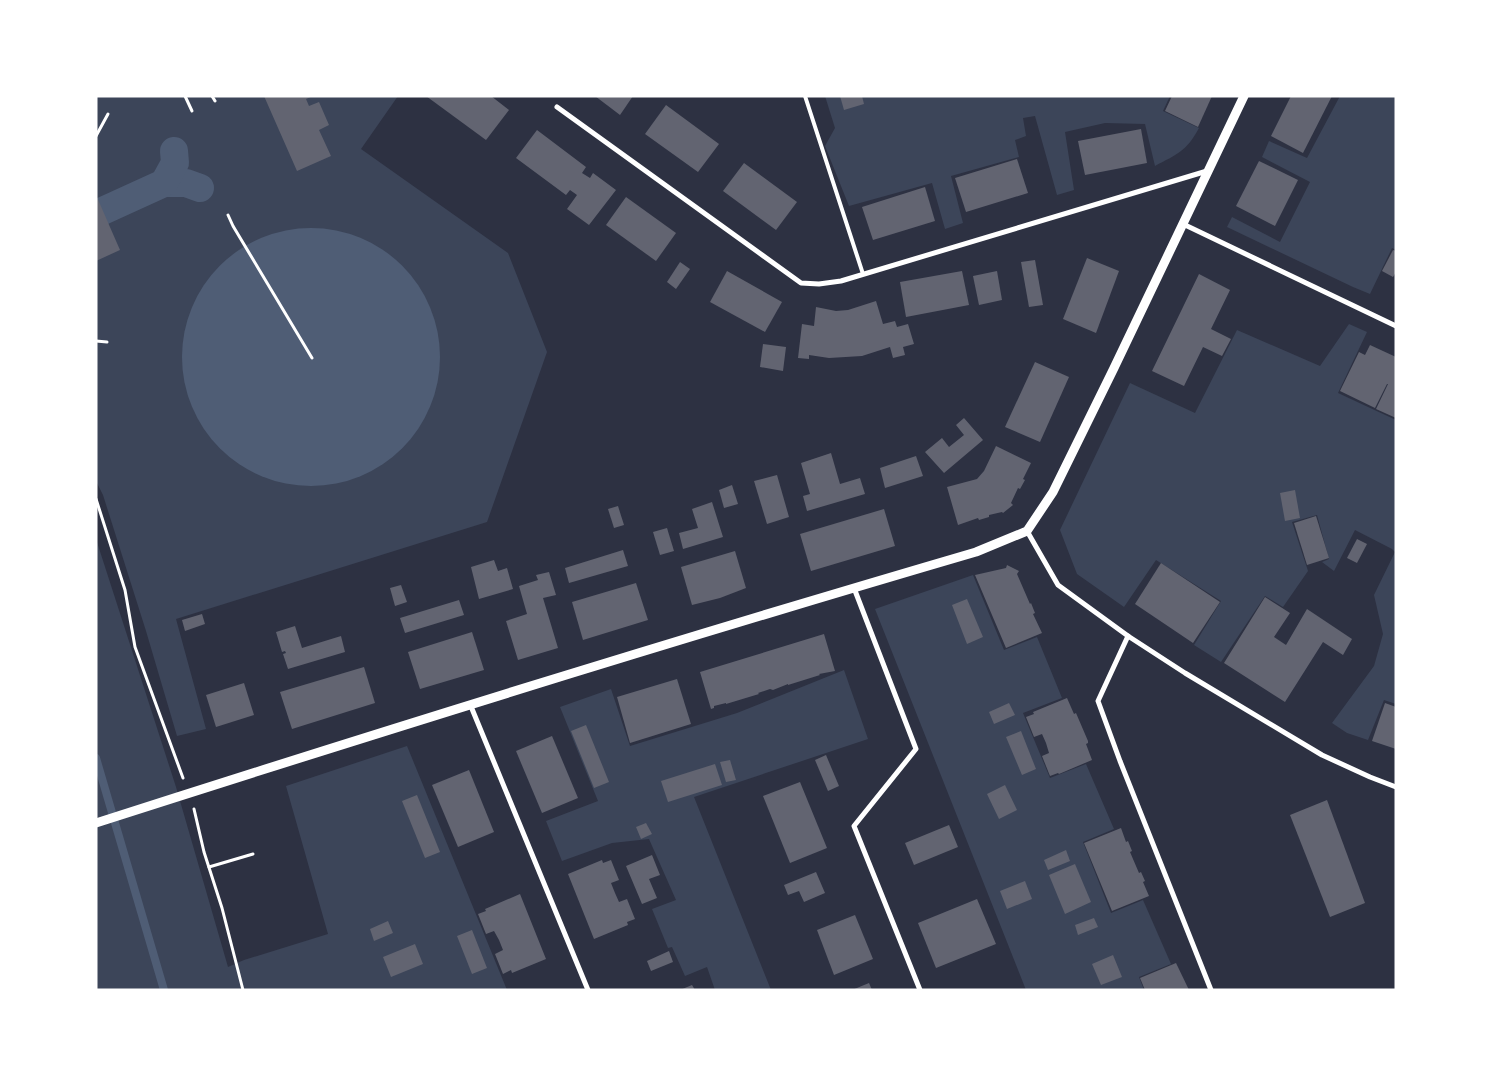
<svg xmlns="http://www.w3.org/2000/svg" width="1492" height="1086" font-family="Figtree,sans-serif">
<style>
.green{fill:#3c4559}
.water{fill:#4f5d75}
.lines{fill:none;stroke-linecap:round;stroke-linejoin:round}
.stream{stroke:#4f5d75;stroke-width:8}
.canal{stroke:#4f5d75;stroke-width:28}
.building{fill:#626471}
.path{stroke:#fff;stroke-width:3}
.service{stroke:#fff;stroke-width:4}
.minor{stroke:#fff;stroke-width:5}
.tertiary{stroke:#fff;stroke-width:9}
</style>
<rect width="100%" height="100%" fill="#2d3142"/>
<!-- green -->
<g class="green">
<polygon points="96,96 398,96 361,149 508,253 547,352 487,522 176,619 206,729 177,736 146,631 103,495 96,481"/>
<path d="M825,96H1170L1163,111L1199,128C1186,152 1177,154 1155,166L1145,124L1105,123L1065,132L1074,190L1057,195L1035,116L1023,118L1026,136L1015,140L1019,157L951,176L963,223L945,229L932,183L849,206L825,146L835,128Z"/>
<polygon points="1340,96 1396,96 1396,250 1392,248 1370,294 1353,287 1227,227 1232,217 1280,242 1310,182 1262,157 1269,141 1307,158"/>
<polygon points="1349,324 1367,332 1338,393 1396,420 1396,704 1384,700 1368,740 1347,733 1332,723 1374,666 1383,634 1374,595 1395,552 1392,549 1355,530 1334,571 1322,562 1329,559 1317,515 1292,522 1308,571 1283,607 1265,596 1221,662 1194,645 1221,601 1156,560 1124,607 1077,574 1060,530 1130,383 1195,413 1237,330 1320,366"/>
<polygon points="96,539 176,787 228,967 244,960 328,934 286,786 407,746 507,990 96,990"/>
<polygon points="973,575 1004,650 1037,637 1062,698 1023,713 1050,778 1086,764 1114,829 1083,842 1111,913 1143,900 1171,964 1139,977 1144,990 1026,990 875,609"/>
<polygon points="844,670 868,739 694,797 771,990 715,990 707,967 685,976 672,947 668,948 652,909 676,900 649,839 612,843 562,861 546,821 598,801 560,707 611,689 630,746 737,713"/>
</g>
<!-- water -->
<circle class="water" cx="311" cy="357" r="129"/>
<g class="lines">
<!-- stream -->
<polyline class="stream" points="96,758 164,990"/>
<!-- canal -->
<g class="canal">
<polyline points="164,183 186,183 200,188"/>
<polyline points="96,214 164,183 175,163 174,151"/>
</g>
</g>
<!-- building -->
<g class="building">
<polygon points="264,96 313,96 306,99 309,106 319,102 329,125 319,130 331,156 297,171"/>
<polygon points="426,96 491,96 509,110 486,140"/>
<polygon points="595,96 633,96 620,115"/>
<polygon points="840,96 862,96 864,104 844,110"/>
<polygon points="1172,96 1212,96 1198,127 1165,111"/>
<polygon points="1291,96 1332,96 1303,153 1271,136"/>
<polygon points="666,105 719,144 698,172 645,134"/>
<polygon points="1141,129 1147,163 1085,175 1078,141"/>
<polygon points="537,130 586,167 582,173 590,178 593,173 616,190 589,225 567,209 577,195 570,190 566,195 516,158"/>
<polygon points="1017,159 1028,193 966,212 955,178"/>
<polygon points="1259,161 1298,180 1275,226 1236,206"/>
<polygon points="744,163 797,202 776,230 723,191"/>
<polygon points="925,187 935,221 873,240 862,207"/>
<polygon points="96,195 120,250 96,261"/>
<polygon points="626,197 676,233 656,261 606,225"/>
<polygon points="1393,250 1396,251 1396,272 1393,277 1382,271"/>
<polygon points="1087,258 1119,271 1096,333 1063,319"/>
<polygon points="1035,260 1043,305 1029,307 1021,262"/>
<polygon points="680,262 690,269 676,289 667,282"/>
<polygon points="727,271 782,302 765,332 710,302"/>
<polygon points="962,271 969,305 906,317 900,282"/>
<polygon points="997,271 1002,300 979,305 973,276"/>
<polygon points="1199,274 1230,290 1211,329 1231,339 1222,356 1203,347 1184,386 1152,371"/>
<polygon points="876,301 883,324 895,321 897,327 908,324 914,344 903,347 905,355 893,358 890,347 862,356 829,358 809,355 809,359 798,358 802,324 814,326 816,307 836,311 848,310"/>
<polygon points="763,344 786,347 783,371 760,367"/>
<polygon points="1370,345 1396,357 1396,418 1376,409 1388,384 1387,384 1375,408 1340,391 1359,352 1365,355"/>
<polygon points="1035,362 1069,377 1040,442 1005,427"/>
<polygon points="964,418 983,440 944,473 925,452 942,438 949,447 964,435 956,425"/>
<polygon points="996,446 1031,463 1023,479 1025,480 1020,489 1018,488 1011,503 1013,505 1003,513 1002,512 989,515 989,517 979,520 978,518 958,525 947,487 977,479 984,471"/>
<polygon points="831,453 840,484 860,478 865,494 807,511 803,496 810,494 801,463"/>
<polygon points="916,456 923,476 885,488 880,468"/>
<polygon points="777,475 789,517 767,524 754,481"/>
<polygon points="732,485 738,504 724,508 719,490"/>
<polygon points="1295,490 1300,518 1285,521 1280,493"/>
<polygon points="712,502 723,537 683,549 679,533 698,528 692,509"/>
<polygon points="618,506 624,525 614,528 608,509"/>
<polygon points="884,509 895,546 811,571 800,534"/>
<polygon points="1316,516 1329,558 1307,565 1294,523"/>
<polygon points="667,528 674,551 660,555 653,532"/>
<polygon points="1357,539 1367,544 1357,563 1347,558"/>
<polygon points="623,550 628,566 569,583 565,568"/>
<polygon points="735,551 746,588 720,598 692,605 681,567"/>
<polygon points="494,560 498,571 507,568 513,589 479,599 471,567"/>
<polygon points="1161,563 1220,602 1193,643 1135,604"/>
<polygon points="1007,565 1019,571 1017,574 1030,604 1031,603 1035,613 1033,614 1042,633 1006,648 975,575 1006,568"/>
<polygon points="549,572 556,595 543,598 558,648 518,660 506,621 527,614 519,586 538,580 536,575"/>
<polygon points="636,583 648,620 583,640 572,602"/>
<polygon points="401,585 407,602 395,606 390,588"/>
<polygon points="1265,597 1290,613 1274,637 1286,645 1307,609 1352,639 1343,655 1323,642 1285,702 1224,663"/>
<polygon points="967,599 983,637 967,644 952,605"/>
<polygon points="459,600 464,615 405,633 400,618"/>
<polygon points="202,614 205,624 185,631 182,620"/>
<polygon points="295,626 302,648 341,636 345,652 288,669 283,654 286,653 285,651 282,652 276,632"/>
<polygon points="472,632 484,670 420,689 408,652"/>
<polygon points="824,634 835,671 819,674 820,675 788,685 788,684 773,690 770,689 758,693 759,694 726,704 726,703 714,706 714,708 711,709 700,672"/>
<polygon points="364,667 375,703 292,729 280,692"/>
<polygon points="677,679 691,724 630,743 617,697"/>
<polygon points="244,683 254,715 216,727 206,695"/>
<polygon points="1067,698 1074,714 1076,713 1088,741 1088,743 1086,744 1092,760 1059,774 1058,773 1050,776 1042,756 1049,753 1046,743 1042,734 1034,737 1026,717 1034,714 1033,712"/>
<polygon points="1009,703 1015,715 994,724 989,712"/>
<polygon points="1385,703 1396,707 1396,749 1372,741"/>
<polygon points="586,725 609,782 594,788 571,731"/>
<polygon points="1021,731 1036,769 1022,775 1006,737"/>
<polygon points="552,736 578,798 542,813 516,751"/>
<polygon points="826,755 839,786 828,791 815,760"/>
<polygon points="730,760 736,780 726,782 720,762"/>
<polygon points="715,764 722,785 668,802 661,781"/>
<polygon points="469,770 494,832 458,847 432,785"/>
<polygon points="800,782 827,848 790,863 763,796"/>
<polygon points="1005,785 1017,810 999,819 987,794"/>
<polygon points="417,795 440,852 425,858 402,801"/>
<polygon points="1327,800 1365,903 1330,917 1290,815"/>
<polygon points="646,823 652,834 641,839 636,827"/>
<polygon points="949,825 958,847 914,865 905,843"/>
<polygon points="1121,828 1126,842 1128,841 1132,851 1130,852 1139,873 1141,872 1145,881 1143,882 1149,896 1112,911 1084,843"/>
<polygon points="1066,850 1070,861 1048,870 1044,860"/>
<polygon points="652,855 660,875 649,879 657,898 642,904 626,866"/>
<polygon points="602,860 603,863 611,860 619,880 611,883 615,893 619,902 627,899 635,919 627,922 628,925 594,939 568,874"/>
<polygon points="1075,864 1091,902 1065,914 1049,875"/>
<polygon points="816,872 825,893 804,902 799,891 788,895 784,885"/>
<polygon points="1025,881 1032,899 1007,909 1000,891"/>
<polygon points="520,894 546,959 512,973 511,970 503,974 495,954 503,950 499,940 494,931 486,934 478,914 486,911 485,909"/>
<polygon points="977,899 996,944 936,968 918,923"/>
<polygon points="855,915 873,959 834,975 817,930"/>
<polygon points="1094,918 1098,927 1078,935 1075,925"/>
<polygon points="388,921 393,933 374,941 370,929"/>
<polygon points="472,930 487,968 472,974 457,936"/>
<polygon points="415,944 423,964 391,977 383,957"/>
<polygon points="669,951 673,962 651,971 647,961"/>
<polygon points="1113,955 1122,977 1101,985 1092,964"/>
<polygon points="1176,963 1189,990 1145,990 1140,978"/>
<polygon points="869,983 872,990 852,990"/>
<polygon points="692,985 695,990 680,990"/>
</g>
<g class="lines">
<!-- path -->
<g class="path">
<polyline points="185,96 192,111"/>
<polyline points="212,96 215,101"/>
<polyline points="96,136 108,114"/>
<polyline points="228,215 233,226 312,358"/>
<polyline points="96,341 107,342"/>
<polyline points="96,499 125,590 135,647 183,778"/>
<polyline points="194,809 204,852 222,908 243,990"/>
<polyline points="209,867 253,854"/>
</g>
<!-- service -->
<polyline class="service" points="805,96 863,274"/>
<!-- minor -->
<g class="minor">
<polyline points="557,107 801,283 819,284 841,281 1207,171"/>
<polyline points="1183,224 1396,326"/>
<polyline points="1027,531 1058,585 1128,636 1185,673 1322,755 1370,777 1396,787"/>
<polyline points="854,588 916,749 854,826 920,990"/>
<polyline points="1128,636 1098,701 1120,761 1211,990"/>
<polyline points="470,704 588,990"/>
</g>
<!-- tertiary -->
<path class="tertiary" d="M96,823C389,729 682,638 976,552L1027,531L1053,492L1114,368L1244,96"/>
</g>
<!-- border -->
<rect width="1492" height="1086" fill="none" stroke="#ffffff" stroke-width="195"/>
</svg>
